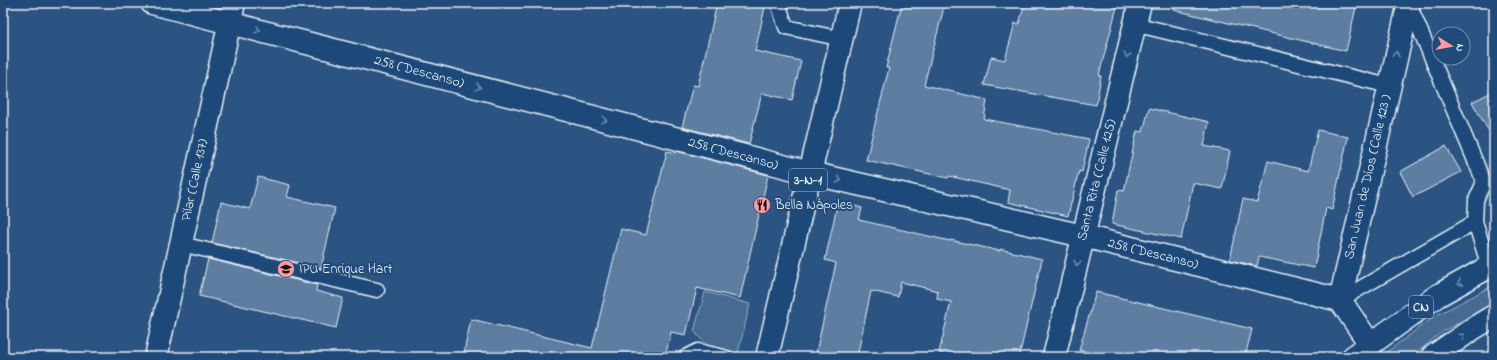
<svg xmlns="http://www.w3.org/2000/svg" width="1497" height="360" font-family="'Indie Flower',sans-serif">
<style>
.green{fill:#476b93;stroke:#98aec6}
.building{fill:#5d7da1;stroke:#e8f1f8}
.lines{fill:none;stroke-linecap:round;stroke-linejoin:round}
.lane-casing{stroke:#e8f1f8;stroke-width:17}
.street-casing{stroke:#e8f1f8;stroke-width:25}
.secondary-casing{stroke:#e8f1f8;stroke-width:25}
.primary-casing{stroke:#e8f1f8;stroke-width:25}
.highway-casing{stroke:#e8f1f8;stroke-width:25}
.lane{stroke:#1f4a7a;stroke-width:14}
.street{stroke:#1f4a7a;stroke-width:22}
.secondary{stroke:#1f4a7a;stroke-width:22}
.primary{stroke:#1f4a7a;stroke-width:22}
.highway{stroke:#1f4a7a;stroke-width:22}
.oneway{stroke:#6f8dac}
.labels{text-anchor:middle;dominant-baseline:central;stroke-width:4;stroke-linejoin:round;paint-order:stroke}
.shield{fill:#1f4a7a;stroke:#acbfd2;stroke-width:1}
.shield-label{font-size:13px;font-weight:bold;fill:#e8f1f8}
.street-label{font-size:14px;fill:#e8f1f8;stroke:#1f4a7a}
.poi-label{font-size:14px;fill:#e8f1f8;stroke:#1f4a7a;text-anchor:start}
</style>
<rect width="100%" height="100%" fill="#2b5482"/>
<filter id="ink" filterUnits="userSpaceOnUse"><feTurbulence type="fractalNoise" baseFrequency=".025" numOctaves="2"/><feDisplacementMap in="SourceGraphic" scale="8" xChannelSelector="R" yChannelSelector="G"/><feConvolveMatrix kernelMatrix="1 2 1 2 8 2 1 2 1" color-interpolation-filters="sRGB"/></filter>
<g filter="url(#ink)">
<!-- green -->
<g class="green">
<polygon points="1494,285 1494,302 1442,332 1411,357 1380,357 1435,316"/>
<polygon points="705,292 750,304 738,353 706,345 694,331"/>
</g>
<!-- building -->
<g class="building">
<polygon points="717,3 766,3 755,51 801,61 792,100 762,93 749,144 682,127 693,85 698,86"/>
<polygon points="902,3 926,3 944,7 924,85 987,100 984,119 1089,139 1082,172 1079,171 1068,216 1008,202 1010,190 949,176 948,178 866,160 889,68 886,68"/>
<polygon points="1025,3 1118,3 1099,75 1101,76 1096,105 984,85 991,57 1005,60 1015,23 1019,24"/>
<polygon points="1175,3 1357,3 1346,51 1174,10"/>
<polygon points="1494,91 1494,140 1472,102"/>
<polygon points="1149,108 1209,122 1204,146 1230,151 1222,189 1193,183 1181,239 1112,224 1118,190 1124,191 1137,131 1143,132"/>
<polygon points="1318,130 1348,137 1332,210 1326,208 1314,268 1259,257 1257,266 1230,260 1243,199 1257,202 1268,161 1308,171"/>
<polygon points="1446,146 1461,172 1413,197 1400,172"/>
<polygon points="667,151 676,153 676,151 768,175 740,298 697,288 686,335 671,332 665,357 463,357 471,319 592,348 621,229 646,235"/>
<polygon points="258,177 290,185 287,197 335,208 321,268 212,243 221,202 250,209"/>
<polygon points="838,202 862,208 859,220 950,241 950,240 1000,251 1000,249 1042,259 1019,357 956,357 939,353 951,302 937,299 938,291 901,282 898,297 871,291 857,357 815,357 836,263 825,260"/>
<polygon points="208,259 317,285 316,291 343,298 336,328 199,296"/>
<polygon points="1096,292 1252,329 1245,357 1109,357 1079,350"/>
</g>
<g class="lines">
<!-- lane casing -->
<g class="lane-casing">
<g id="lane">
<polyline points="778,3 786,27 842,39"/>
<polyline points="1409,4 1484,182 1476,200 1475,222 1489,267"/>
<polyline points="1134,24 1389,86"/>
<polyline points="181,244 377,290"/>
<polyline points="1340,300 1475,222"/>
<polyline points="686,357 698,351 724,357"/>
</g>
</g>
<!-- street casing -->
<g class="street-casing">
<g id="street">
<polyline points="152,3 810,173 1083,236 1340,300"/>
<polyline points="1370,344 1340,300 1409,3"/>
<polyline points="156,357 234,3"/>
</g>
</g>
<!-- secondary casing -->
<g class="secondary-casing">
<polyline id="secondary" points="1054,357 1140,3"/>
</g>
<!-- primary casing -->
<g class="primary-casing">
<polyline id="primary" points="767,357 850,3"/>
</g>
<!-- highway casing -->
<g class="highway-casing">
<g id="highway">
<polyline points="1353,357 1437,296 1494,264"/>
<polyline points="1432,357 1474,328 1494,316"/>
</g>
</g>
<!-- lane -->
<use href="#lane" class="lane"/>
<!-- street -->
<use href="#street" class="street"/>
<!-- secondary -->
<use href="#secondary" class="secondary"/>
<!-- primary -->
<use href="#primary" class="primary"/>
<!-- highway -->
<use href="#highway" class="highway"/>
</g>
<!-- one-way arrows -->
<defs><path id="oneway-chevron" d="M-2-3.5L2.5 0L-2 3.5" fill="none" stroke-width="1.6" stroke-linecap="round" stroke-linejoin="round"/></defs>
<g class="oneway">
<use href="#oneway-chevron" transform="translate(258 30) rotate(15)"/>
<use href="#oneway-chevron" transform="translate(1396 54) rotate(-76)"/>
<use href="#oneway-chevron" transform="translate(1127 55) rotate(104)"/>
<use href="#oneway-chevron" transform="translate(478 87) rotate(15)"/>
<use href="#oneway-chevron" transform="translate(604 120) rotate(15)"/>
<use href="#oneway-chevron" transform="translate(839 180) rotate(13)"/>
<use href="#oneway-chevron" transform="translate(1077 263) rotate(104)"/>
<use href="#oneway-chevron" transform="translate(1460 283) rotate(151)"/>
<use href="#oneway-chevron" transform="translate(1462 336) rotate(-35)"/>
</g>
</g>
<!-- icons -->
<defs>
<g id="restaurant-disc" transform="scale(0.9)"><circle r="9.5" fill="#ff9aa2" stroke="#1f4a7a"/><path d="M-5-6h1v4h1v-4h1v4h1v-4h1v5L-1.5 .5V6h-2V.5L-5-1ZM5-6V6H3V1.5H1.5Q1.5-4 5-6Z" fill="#111"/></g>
<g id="school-disc" transform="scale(0.9)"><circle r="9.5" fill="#ff9aa2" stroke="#1f4a7a"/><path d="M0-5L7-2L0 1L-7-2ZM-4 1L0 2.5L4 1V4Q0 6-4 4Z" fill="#111"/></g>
</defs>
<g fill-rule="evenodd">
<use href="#restaurant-disc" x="762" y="205"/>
<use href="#school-disc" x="286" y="269"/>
</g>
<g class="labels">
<!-- shield labels -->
<g class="shield">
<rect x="789" y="169" width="38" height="22" rx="3"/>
<rect x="1409" y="296" width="24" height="22" rx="3"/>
</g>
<g class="shield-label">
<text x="808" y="180">3-N-1</text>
<text x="1421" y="307">CN</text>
</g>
<!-- street labels -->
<g class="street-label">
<text transform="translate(419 72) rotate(15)">258 (Descanso)</text>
<text transform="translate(733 154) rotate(15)">258 (Descanso)</text>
<text transform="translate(1368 177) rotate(-77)">San Juan de Díos (Calle 123 )</text>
<text transform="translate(195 180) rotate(-78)">Pilar (Calle 137)</text>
<text transform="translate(1097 180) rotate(-76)">Santa Rita (Calle 125)</text>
<text transform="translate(1153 254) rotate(14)">258 (Descanso)</text>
</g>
<!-- poi labels -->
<g class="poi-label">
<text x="775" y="205">Bella Nápoles</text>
<text x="299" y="269">IPU Enrique Hart</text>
</g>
</g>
<!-- margin -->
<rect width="1497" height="360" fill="none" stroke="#1f4a7a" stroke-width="16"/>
<rect x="8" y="8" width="1481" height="344" fill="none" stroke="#e8f1f8" stroke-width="1.5" filter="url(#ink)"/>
<!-- north arrow -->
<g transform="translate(1451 46) rotate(101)"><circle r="19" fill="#1f4a7a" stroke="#6f8dac"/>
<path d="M0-3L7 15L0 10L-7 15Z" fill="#ff9aa2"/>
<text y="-6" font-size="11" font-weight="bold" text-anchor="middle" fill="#e8f1f8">N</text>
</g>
</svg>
